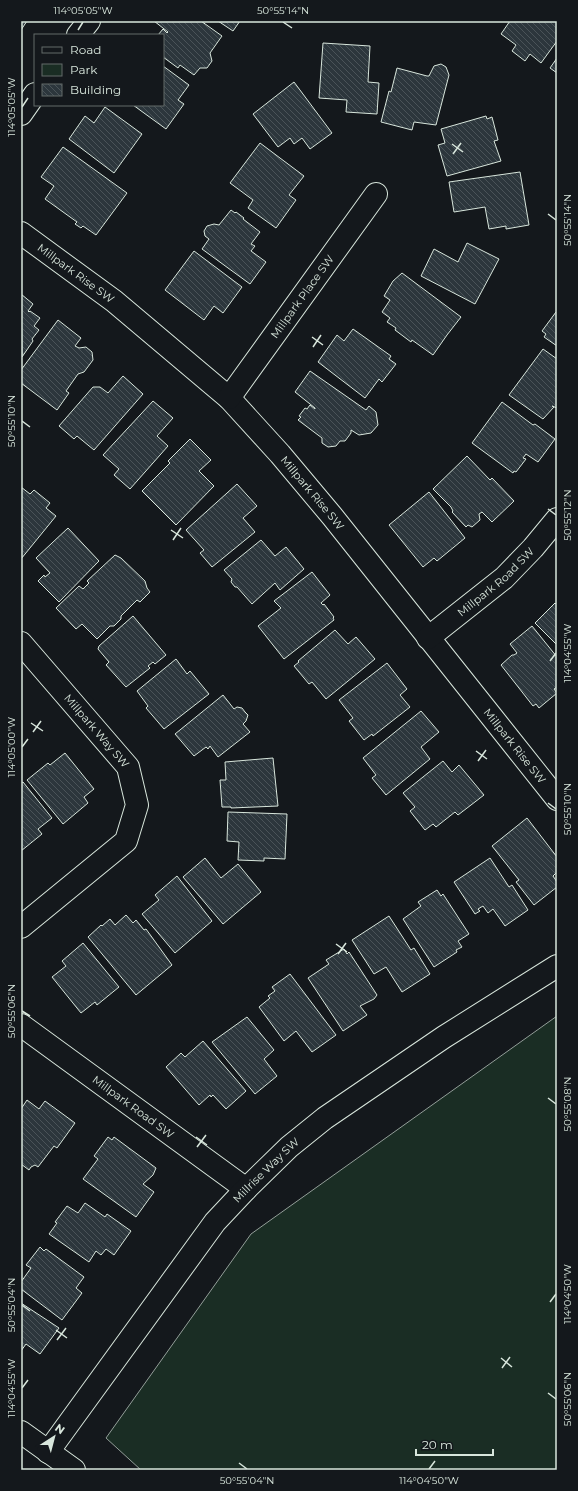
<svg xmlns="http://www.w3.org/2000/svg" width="578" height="1491" font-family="Montserrat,sans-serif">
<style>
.green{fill:#1a2d24;stroke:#939e99}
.building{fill:url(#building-back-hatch);stroke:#d8e6dc}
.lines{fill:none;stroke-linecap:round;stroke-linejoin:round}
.minor-casing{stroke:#d8e6dc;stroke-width:24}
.minor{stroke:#14181c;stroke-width:22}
.ticks{fill:none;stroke:#d8e6dc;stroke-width:1.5}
.labels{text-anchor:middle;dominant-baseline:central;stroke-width:3;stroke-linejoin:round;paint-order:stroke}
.street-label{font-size:11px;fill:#d8e6dc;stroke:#14181c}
.neatline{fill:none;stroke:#d8e6dc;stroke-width:1.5}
.ticks-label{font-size:10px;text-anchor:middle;fill:#d8e6dc}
</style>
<defs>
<pattern id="building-back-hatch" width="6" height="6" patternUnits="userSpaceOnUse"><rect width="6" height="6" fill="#2c363c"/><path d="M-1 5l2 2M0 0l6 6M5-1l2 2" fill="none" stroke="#4a5358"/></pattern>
</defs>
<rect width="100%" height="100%" fill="#14181c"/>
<!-- green -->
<polygon class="green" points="557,1016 557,1470 141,1470 106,1438 251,1234"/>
<!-- building -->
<g class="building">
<polygon points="21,21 27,21 21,30"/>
<polygon points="154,21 201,21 222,36 210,53 212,61 207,68 200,68 194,75 180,65 178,68 163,57 163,35 158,35 163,29 167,33 168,32"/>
<polygon points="218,21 240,21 233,31"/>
<polygon points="510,21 557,21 557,41 541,63 530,54 525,61 512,51 516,45 501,34"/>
<polygon points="323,43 370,46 368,82 379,83 377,114 346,112 347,100 319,98"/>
<polygon points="557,58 557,73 550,68"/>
<polygon points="441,64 446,67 449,75 436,125 414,122 412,130 381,122 389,91 391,92 397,68 427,76 429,76 434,66"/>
<polygon points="163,66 189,85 178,100 184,104 166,129 133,105 163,105"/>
<polygon points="294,82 332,133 310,149 302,138 294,144 290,138 278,147 253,114"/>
<polygon points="105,107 142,134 114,173 69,139 85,116 94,123"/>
<polygon points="486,116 487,119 492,117 498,140 494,141 501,161 447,176 438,145 445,143 441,129"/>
<polygon points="260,143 304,176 289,195 296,200 276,228 248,208 253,200 230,183"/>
<polygon points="63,147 127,193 96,235 83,226 81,228 75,224 77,222 45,199 54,186 41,177"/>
<polygon points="520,172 529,225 506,229 506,226 489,229 485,207 454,212 449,182"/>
<polygon points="231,210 235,213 236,212 244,218 243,219 260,232 251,244 255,246 251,251 266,262 250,284 202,249 209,239 205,236 204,231 207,226 214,224 219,225"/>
<polygon points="467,243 499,259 475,304 421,276 434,249 458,262"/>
<polygon points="194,251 242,287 223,313 214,306 204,320 165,290"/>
<polygon points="402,273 461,317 447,335 433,355 412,340 411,342 395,330 396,328 387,322 390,318 382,312 390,300 384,296 393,281"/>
<polygon points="21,294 33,304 28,311 29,312 30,311 40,318 34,326 39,330 32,339 33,341 22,357"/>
<polygon points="556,312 557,313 557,346 544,337 546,334 542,331"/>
<polygon points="58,320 81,338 75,346 79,348 86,347 92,352 93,360 84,372 78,374 66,391 69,393 57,410 21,383 21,370"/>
<polygon points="353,329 391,356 389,359 396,364 382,382 379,379 365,398 318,362 337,335 344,341"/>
<polygon points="543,349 557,359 557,408 552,406 554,407 543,419 509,395"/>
<polygon points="310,371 366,410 369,406 376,412 378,425 371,433 359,435 351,430 351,433 345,441 340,441 336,446 328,447 322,443 322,438 298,420 301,417 299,416 305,408 307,409 310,405 315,409 315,408 295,392"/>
<polygon points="123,376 143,394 94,450 77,436 74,439 59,426 93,387 100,387 108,393"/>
<polygon points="153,401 173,418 157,436 168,446 130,489 114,475 119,469 103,455"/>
<polygon points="502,402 533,425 535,424 555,439 538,462 526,454 523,458 526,459 516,472 514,471 513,473 472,443"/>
<polygon points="190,439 211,460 199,471 214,486 176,525 142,491 170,463 168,461"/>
<polygon points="467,456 490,480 492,478 514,501 492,522 482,512 479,514 480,520 472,527 468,525 466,527 452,512 453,511 451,507 433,489"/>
<polygon points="237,484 257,506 243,518 255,532 212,567 200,553 204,550 186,530"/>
<polygon points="21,487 30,494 34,490 50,503 46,508 56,516 21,559"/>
<polygon points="429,492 465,538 437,561 434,558 423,567 389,525"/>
<polygon points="68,528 99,561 59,602 38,581 44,575 45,577 50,573 36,558"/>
<polygon points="261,540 275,556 286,547 304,569 280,590 275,583 252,604 237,587 235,587 231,582 232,579 224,570"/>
<polygon points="115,555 121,558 145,581 147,588 150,592 140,602 137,600 121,616 121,619 114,626 110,626 97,639 82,624 76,629 56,608 79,586 83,589 89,583 87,581"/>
<polygon points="312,572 330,595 321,603 323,605 324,604 334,617 333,618 334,620 284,659 258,626 281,608 274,601"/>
<polygon points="555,603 557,605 557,645 535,623"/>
<polygon points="133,616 166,655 155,664 153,662 148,666 150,668 126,687 106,665 109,662 98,649 99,646"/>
<polygon points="532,626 557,657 557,687 554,689 557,693 539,708 536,704 533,706 501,665 512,655 514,655 517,653 510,644"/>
<polygon points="335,630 348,644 356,637 375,659 326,699 312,682 309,684 294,666 299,662 298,661"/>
<polygon points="176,659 187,674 190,671 209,694 164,729 146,708 148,706 137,691"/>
<polygon points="387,663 407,689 400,695 410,707 373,736 372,734 364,740 349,721 353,718 339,700"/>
<polygon points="223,695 234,709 237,707 242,708 245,712 248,715 246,721 243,724 250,732 218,757 210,746 208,749 206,747 194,756 175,734"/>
<polygon points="421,711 439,732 421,747 430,759 386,795 372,778 376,775 363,758"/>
<polygon points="65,753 94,789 84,797 88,803 63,824 27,780 48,763 50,765"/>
<polygon points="273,758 278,806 231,808 231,807 222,807 220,780 226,780 225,762"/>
<polygon points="443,761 452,772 459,765 484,795 458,815 455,812 436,827 433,824 425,830 410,811 415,807 403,793"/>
<polygon points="23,782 52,818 38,829 42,834 21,851 21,783"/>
<polygon points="228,812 287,814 285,859 264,858 264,861 238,860 239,842 227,841"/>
<polygon points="527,818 557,857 557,872 553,876 557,882 557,887 534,905 516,882 519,880 492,846"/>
<polygon points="205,858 221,878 238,864 261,892 223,924 183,877"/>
<polygon points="490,858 509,887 512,885 528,910 505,926 493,909 488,913 483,906 478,909 480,911 475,914 454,882"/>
<polygon points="177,876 212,921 175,953 142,914 159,900 155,895"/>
<polygon points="437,890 441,896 443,894 469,934 458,941 462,947 456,950 457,952 434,967 403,919 421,906 418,902"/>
<polygon points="126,915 133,923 136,920 144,930 146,929 172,965 136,995 88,937 101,925 102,926 110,919 115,925"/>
<polygon points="389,916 411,950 414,948 430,974 402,992 386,967 374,974 352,940"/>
<polygon points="83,943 119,987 97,1005 95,1002 81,1013 52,977 66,966 62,961"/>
<polygon points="344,949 347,954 349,952 377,995 374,999 360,1006 367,1015 343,1031 308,978 329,964 326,960"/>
<polygon points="290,974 336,1035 312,1052 296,1031 284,1041 259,1007 270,998 268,996 275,991 272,987"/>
<polygon points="247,1017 274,1050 264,1059 277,1076 255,1094 212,1042"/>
<polygon points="203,1041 246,1091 226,1109 213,1095 211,1097 210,1095 199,1105 166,1067 181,1053 185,1057"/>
<polygon points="27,1100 39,1109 45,1101 75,1123 57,1148 54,1146 38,1167 35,1165 31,1167 29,1170 21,1164 21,1109"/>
<polygon points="108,1137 112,1140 114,1137 156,1168 153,1175 143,1184 154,1192 136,1217 83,1179 98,1159 94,1156"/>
<polygon points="85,1203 105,1217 107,1214 131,1231 114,1255 106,1249 101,1255 96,1251 89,1262 49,1234 57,1223 55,1222 67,1206 78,1213"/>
<polygon points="40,1247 44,1251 46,1249 84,1277 76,1288 82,1293 62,1320 21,1289 21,1282 31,1268 26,1265"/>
<polygon points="21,1303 59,1328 40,1354 26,1344 21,1351"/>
</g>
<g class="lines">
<!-- minor casing -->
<g class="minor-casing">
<g id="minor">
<polyline points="78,35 89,21"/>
<polyline points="21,114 35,94"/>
<path id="s1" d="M21,233L114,301L229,398L280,454L332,516L557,799"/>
<path id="s2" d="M229,398L376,194"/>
<path id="s3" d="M428,638L504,578L533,548L557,519"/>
<path id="s4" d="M21,643L128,767L137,805L126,841L21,927"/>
<path id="s5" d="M21,1025L246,1189"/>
<polyline points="21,1432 74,1470"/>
<path id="s6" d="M48,1452L215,1222L246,1189L289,1147L325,1118L444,1037L557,966"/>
</g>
</g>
<!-- minor -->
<use href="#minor" class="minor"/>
</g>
<!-- ticks -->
<path class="ticks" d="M283,22L292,28M78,30L83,22M22,107L28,98M452,144L463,152M453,154L461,143M548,214L556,220M312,337L323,345M313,347L321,335M22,421L30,427M548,509L556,515M171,530L183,538M173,540L181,528M550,661L556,653M31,723L43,731M33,732L41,721M22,747L28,739M476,751L487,759M478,761L486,750M548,803L556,809M336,944L347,952M338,954L346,943M22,1011L30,1016M548,1098L556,1104M196,1137L207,1145M197,1147L206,1135M550,1302L556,1294M22,1305L30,1311M56,1330L67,1338M57,1340L66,1328M501,1358L512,1367M502,1368L510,1357M22,1388L28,1380M548,1393L556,1399M239,1463L247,1469M429,1469L435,1461"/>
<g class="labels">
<!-- street labels -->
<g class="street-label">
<text stroke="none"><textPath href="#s1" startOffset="68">Millpark Rise SW</textPath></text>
<text stroke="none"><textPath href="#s2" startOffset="125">Millpark Place SW</textPath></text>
<text stroke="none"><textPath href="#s1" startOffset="392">Millpark Rise SW</textPath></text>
<text stroke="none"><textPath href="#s3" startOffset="88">Millpark Road SW</textPath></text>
<text stroke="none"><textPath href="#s4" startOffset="116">Millpark Way SW</textPath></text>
<text stroke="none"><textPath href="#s1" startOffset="716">Millpark Rise SW</textPath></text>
<text stroke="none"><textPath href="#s5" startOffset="139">Millpark Road SW</textPath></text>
<text stroke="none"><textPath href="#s6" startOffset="357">Millrise Way SW</textPath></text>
</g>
</g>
<!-- border -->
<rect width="578" height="1491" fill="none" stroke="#14181c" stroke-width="44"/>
<!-- legend -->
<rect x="34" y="34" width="130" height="72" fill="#14181c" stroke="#626a69"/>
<rect x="42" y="47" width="20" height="6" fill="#14181c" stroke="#626a69"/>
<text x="70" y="54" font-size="12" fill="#d8e6dc">Road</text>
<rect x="42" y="64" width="20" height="12" fill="#1a2d24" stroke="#626a69"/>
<text x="70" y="74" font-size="12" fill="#d8e6dc">Park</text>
<rect x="42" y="84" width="20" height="12" fill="url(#building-back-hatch)" stroke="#626a69"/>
<text x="70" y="94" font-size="12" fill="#d8e6dc">Building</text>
<!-- north arrow -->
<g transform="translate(54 1437) rotate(36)" stroke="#14181c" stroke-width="3" paint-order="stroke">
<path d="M0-3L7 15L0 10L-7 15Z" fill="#d8e6dc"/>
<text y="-6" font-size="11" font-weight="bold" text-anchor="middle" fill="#d8e6dc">N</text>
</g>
<!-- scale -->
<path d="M416 1449v6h77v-6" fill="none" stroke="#d8e6dc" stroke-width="2"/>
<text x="422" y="1449" font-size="12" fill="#d8e6dc" stroke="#14181c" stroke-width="3" paint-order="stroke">20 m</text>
<rect x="22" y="22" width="534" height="1447" class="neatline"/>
<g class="ticks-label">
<text x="83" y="14">114°05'05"W</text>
<text x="283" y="14">50°55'14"N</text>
<text transform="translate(11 107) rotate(-90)" y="4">114°05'05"W</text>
<text transform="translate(567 220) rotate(-90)" y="4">50°55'14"N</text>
<text transform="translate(11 421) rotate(-90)" y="4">50°55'10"N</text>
<text transform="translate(567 515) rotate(-90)" y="4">50°55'12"N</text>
<text transform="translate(567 653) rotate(-90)" y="4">114°04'55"W</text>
<text transform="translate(11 747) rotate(-90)" y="4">114°05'00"W</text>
<text transform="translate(567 809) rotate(-90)" y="4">50°55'10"N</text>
<text transform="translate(11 1011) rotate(-90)" y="4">50°55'06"N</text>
<text transform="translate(567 1104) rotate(-90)" y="4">50°55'08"N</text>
<text transform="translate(567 1294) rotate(-90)" y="4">114°04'50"W</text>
<text transform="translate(11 1305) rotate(-90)" y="4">50°55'04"N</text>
<text transform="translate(11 1388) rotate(-90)" y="4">114°04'55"W</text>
<text transform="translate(567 1399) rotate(-90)" y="4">50°55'06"N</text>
<text x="247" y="1484">50°55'04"N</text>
<text x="429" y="1484">114°04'50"W</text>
</g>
</svg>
